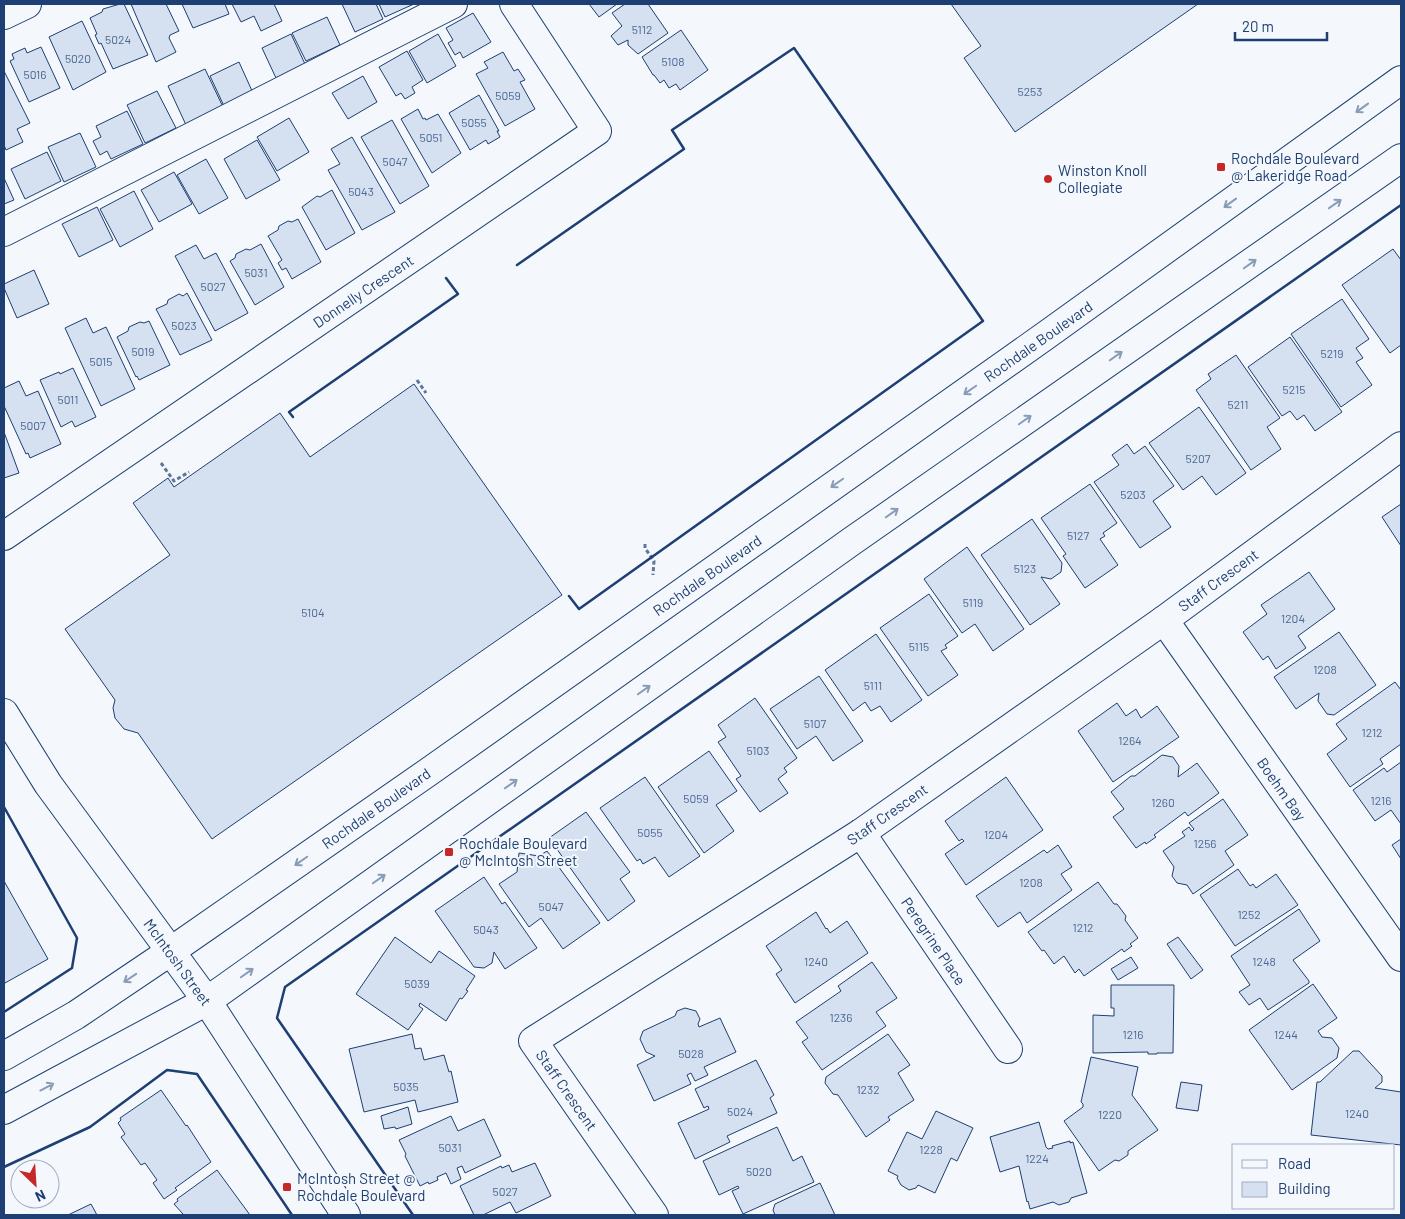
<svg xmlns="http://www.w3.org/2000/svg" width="1405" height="1219" font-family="Barlow,sans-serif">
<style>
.building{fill:#d5e0f0;stroke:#1d3f73}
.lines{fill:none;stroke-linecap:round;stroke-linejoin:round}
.minor-casing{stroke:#1d3f73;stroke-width:30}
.major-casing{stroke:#1d3f73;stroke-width:30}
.path{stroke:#5e769c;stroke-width:3;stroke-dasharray:4 2.5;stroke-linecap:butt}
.minor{stroke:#f4f7fb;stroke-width:28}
.major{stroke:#f4f7fb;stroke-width:28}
.wall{stroke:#1d3f73;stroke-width:2.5}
.oneway{stroke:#889bb7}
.poi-dot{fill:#c62828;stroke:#f4f7fb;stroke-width:2}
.labels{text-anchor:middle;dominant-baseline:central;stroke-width:4;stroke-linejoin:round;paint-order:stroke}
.number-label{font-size:12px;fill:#4b6792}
.poi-label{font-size:15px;fill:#1d3f73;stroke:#f4f7fb;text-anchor:start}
.street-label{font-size:15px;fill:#1d3f73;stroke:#f4f7fb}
</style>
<rect width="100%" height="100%" fill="#f4f7fb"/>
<!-- building -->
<g class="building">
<polygon points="120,4 124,4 148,55 113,69 101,43 99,44 95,35 97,34 90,18 102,12 103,9"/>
<polygon points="131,4 166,4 179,31 170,35 169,38 176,52 156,62"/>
<polygon points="182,4 225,4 229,14 193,28"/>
<polygon points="232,4 274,4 282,21 261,31 254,16 241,22"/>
<polygon points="342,4 376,4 383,19 355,32"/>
<polygon points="379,4 414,4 385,17"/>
<polygon points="589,4 617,4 599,17"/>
<polygon points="625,4 648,4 668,33 638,54 628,45 628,40 618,45 611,36 622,26 612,13"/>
<polygon points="951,4 1198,4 1015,132 964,58 981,46"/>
<polygon points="473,13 491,42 463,58 460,52 455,55 448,43 453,40 446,28"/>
<polygon points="327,17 340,45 306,61 292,33"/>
<polygon points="82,21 106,72 73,90 49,37"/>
<polygon points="681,30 708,70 680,90 676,84 669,88 664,80 660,83 654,75 653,75 642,57"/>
<polygon points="291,34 305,64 276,78 262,48"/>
<polygon points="438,34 456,66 427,83 409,51"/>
<polygon points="41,47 60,88 29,102 10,61 14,59 12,54 25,48 27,53"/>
<polygon points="407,51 423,80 412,87 415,93 405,99 401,93 396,96 379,67"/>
<polygon points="503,52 514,71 518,69 525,80 520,82 535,109 505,126 476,74 488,68 484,62"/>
<polygon points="239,62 253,93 224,106 210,76"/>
<polygon points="205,69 223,107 186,125 168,86"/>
<polygon points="4,71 30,123 17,129 23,142 6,150 4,145"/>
<polygon points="363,76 377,102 348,119 332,93"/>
<polygon points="157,91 176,128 145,143 127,105"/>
<polygon points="479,95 499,131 497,131 500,137 488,144 486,140 470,150 449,113"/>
<polygon points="418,109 423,119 425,118 426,120 438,114 461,153 432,173 401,119"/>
<polygon points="127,111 143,144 111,159 107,151 100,155 93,141 101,137 96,126"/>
<polygon points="289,118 309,152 277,171 257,137"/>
<polygon points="392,120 429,186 400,204 361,137"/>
<polygon points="80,133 96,167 64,182 48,147"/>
<polygon points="352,137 395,212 362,230 328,170 340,164 331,149"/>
<polygon points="257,140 280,180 246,199 224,159"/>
<polygon points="47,152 61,181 25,199 11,169"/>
<polygon points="206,159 228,198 199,214 177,175"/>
<polygon points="174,172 192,204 159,222 141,190"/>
<polygon points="4,178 14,200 4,204"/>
<polygon points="332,190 355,233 326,250 302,207 317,196 320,197"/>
<polygon points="134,191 153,229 120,247 100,209"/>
<polygon points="97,207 113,240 79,257 62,224"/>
<polygon points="298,219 321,262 292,279 286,268 282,270 278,263 282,260 268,236 278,230 279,226 288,221 292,222"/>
<polygon points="261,244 284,287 255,305 230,261 235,258 236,254 246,249 250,250"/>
<polygon points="196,245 204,259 216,253 248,313 215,331 175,256"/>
<polygon points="1393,249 1401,260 1401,345 1390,353 1342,285"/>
<polygon points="34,270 49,304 17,318 4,288 4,284"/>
<polygon points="187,293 212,340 180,355 156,309 167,304 168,300 179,294 183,296"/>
<polygon points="1342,299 1369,339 1356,348 1363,358 1356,362 1372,385 1341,407 1291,334"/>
<polygon points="86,318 93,333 106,327 135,389 101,406 65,328"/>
<polygon points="149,321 170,365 139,380 137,376 136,377 117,337 128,331 129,327 140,322 144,323"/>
<polygon points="1290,337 1342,412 1315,431 1304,415 1297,420 1290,411 1282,416 1248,367"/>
<polygon points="1236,355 1280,418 1267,427 1281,449 1251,470 1196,390 1211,379 1208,374"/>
<polygon points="73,368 96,417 75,427 72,421 61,427 40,380 59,372 60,374"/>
<polygon points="19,381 26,396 38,391 61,444 30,458 28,453 26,454 4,406 4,388"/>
<polygon points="414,384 562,595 212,839 138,733 124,729 115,718 113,708 115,700 65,629 170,555 133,503 168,478 174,487 280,413 310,457"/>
<polygon points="1199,407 1246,473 1216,495 1202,476 1183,490 1149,443"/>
<polygon points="4,432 19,473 4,478"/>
<polygon points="1127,444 1134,454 1145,446 1174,486 1153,501 1171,527 1140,548 1094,482 1119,465 1112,455"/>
<polygon points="1090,484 1117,523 1103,533 1105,536 1100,539 1118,565 1085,588 1063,556 1066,554 1041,518"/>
<polygon points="1401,504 1401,546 1382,517"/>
<polygon points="1032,519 1062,563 1061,572 1051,579 1041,577 1060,604 1030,625 981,555"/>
<polygon points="967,547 1024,629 993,651 975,624 962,633 924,579"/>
<polygon points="1309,572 1335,609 1298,636 1306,648 1276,669 1268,656 1263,660 1243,632 1267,614 1261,605"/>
<polygon points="929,594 958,636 945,645 947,648 941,651 958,675 928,696 880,628"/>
<polygon points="1339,632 1376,685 1334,715 1327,714 1318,701 1319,693 1296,709 1274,677"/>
<polygon points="876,634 922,700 891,722 880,706 871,711 865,702 853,711 825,670"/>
<polygon points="819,676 863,741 833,761 816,736 797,749 770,709"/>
<polygon points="1395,682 1401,690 1401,744 1380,759 1383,764 1350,787 1327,754 1347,739 1336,724"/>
<polygon points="755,698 797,758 784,768 787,772 778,779 788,793 760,812 736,779 741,776 718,742 726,737 718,725"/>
<polygon points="1117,703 1126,716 1136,709 1141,718 1157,706 1179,737 1113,782 1078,731"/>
<polygon points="709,751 737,791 716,805 734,831 704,853 658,787"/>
<polygon points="1162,755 1173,757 1179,766 1178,777 1197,763 1219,793 1188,816 1185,812 1154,835 1156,837 1146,844 1145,842 1136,848 1113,817 1124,809 1111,792 1131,776 1135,776"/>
<polygon points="1401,762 1401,824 1391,810 1375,821 1353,790 1384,768 1387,772"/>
<polygon points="645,777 700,856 669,877 655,857 643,864 640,859 637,861 600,808"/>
<polygon points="1006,777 1043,830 966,885 945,854 964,841 962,839 959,841 945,821"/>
<polygon points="1223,799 1248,835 1225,851 1234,865 1193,894 1187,885 1177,883 1172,876 1174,867 1163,851 1185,836 1182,832 1189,827 1192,831 1194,829 1189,823"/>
<polygon points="586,812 630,872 620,879 635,901 608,921 549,838"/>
<polygon points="1401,839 1401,859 1392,845"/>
<polygon points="1058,845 1072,867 1061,874 1072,890 1027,923 1020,912 998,927 976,896 1044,850 1047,853"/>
<polygon points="547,851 600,923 563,949 541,918 529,927 499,884 517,872 519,853 539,856"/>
<polygon points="1238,869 1250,886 1253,884 1256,888 1276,874 1298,905 1235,946 1200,895"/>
<polygon points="484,877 502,904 505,902 537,948 505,969 494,952 492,963 484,968 474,967 435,911"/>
<polygon points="4,881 48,959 5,983 4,980"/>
<polygon points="1098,882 1114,904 1117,904 1126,916 1125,920 1138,938 1130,944 1132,946 1124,952 1122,949 1084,976 1079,969 1075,973 1064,956 1054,964 1044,950 1042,951 1028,932"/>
<polygon points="1299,909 1320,941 1293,960 1309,981 1309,983 1268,1010 1260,998 1249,1005 1239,992 1250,985 1231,956"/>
<polygon points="816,912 826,929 827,928 830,933 847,921 868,953 795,1003 776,974 782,970 766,946"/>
<polygon points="395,937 431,963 439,951 475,976 466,990 468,991 462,999 460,998 446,1021 420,1003 419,1006 423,1009 408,1030 356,994"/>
<polygon points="1178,937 1203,970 1191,979 1167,944"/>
<polygon points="1131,957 1138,968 1118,980 1111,969"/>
<polygon points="872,962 897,998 876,1012 886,1026 822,1070 802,1042 808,1038 796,1022 841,991 838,986"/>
<polygon points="1313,984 1337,1018 1318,1031 1322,1037 1332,1038 1339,1048 1337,1058 1292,1090 1249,1030"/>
<polygon points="1111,985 1174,985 1173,1053 1157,1053 1157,1054 1148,1054 1148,1052 1093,1053 1093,1015 1114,1016 1114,1008 1111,1008"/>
<polygon points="685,1008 696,1011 700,1019 698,1024 699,1027 720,1018 736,1052 704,1067 708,1075 695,1081 691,1073 687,1075 691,1084 654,1101 637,1065 655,1056 646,1052 640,1039 643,1031 675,1016 677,1011"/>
<polygon points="412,1034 415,1049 421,1048 424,1060 444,1055 449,1072 451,1071 458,1102 418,1112 415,1100 364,1112 349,1049"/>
<polygon points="888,1034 910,1065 898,1073 914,1100 888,1117 890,1120 866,1137 838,1095 833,1094 825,1083 826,1077"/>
<polygon points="1353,1051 1359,1051 1382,1076 1382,1082 1375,1088 1401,1092 1401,1145 1311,1135 1317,1082 1320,1082"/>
<polygon points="1091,1057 1138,1067 1132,1095 1158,1130 1128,1151 1128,1155 1119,1161 1115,1160 1099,1171 1064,1121 1083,1107 1083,1104 1081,1102"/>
<polygon points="756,1060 774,1095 770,1098 777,1113 727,1136 730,1142 695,1159 678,1123 709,1109 708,1106 704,1108 695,1089"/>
<polygon points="1181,1082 1202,1085 1198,1111 1176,1108"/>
<polygon points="161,1090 186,1126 187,1125 211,1162 175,1188 177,1190 164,1199 153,1183 157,1180 145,1163 141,1165 121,1137 125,1134 118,1123 121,1120 120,1118"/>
<polygon points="408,1107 412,1124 396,1129 395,1127 384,1129 381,1116"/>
<polygon points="936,1111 973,1128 957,1161 951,1158 935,1193 918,1185 916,1188 909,1190 901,1185 897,1178 898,1176 888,1171 907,1132 922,1139"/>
<polygon points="451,1116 458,1131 484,1119 501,1156 465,1173 462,1166 457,1168 461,1179 451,1184 446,1173 437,1177 438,1180 429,1184 428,1182 420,1186 405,1156 406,1154 399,1140"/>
<polygon points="1039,1122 1046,1147 1048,1149 1053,1148 1052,1146 1070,1141 1070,1143 1073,1142 1087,1193 1071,1198 1069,1202 1059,1205 1053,1202 1030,1209 1028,1201 1027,1202 1019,1166 1000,1172 990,1137"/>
<polygon points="777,1127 793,1161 802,1156 814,1182 743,1214 732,1191 739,1188 738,1186 719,1195 703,1161"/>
<polygon points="535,1163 551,1196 516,1213 510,1202 483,1215 474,1215 460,1186 501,1166 502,1168 509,1165 512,1172"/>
<polygon points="217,1170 250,1215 181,1215 183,1214 174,1204 178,1201 177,1199"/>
<polygon points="820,1183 835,1215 775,1215 773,1210 775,1204"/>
<polygon points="91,1204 97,1215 68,1215"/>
</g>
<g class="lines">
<!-- minor casing -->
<g class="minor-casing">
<g id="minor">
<polyline points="4,15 27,4"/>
<polyline points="4,232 453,4"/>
<polyline points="4,536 597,131 514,4"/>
<polyline points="1164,620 1401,957"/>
<polyline points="4,713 48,784 207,1001 346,1215"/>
<polyline points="861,833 1008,1049"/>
<polyline points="654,1215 533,1041 861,833 1164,620 1401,446"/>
</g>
</g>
<!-- major casing -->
<g class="major-casing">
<g id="major">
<polyline points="4,1056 76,1015 171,951 427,773 1045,336 1401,80"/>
<polyline points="4,1110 207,1001 852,541 1401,158"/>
</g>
</g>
<!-- path -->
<g class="path">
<polyline points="417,380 426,393"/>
<polyline points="161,463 174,481 189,472"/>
<polyline points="645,544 645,548 654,561 653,575"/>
</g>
<!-- minor -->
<use href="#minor" class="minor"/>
<!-- major -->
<use href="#major" class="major"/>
<!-- wall -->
<g class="wall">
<polyline points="517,265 684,149 672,130 794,48 983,321 579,609 569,596"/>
<polyline points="293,417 289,412 458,294 446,278"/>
<polyline points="4,807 77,938 72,968 4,1012"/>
<polyline points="4,1167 90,1127 167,1070 197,1074 292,1215"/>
<polyline points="413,1215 277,1018 285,987 1401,205"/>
</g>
</g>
<!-- one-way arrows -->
<defs><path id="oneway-shaft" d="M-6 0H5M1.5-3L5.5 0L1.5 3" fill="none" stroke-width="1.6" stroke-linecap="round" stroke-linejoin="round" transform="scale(1.25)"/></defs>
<g class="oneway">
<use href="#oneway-shaft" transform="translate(1362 108) rotate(144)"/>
<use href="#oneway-shaft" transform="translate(1230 203) rotate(144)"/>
<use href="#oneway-shaft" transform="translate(1335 204) rotate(-35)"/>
<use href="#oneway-shaft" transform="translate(1250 264) rotate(-35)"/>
<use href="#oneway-shaft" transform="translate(1116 356) rotate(-35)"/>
<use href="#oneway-shaft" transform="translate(970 390) rotate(145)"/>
<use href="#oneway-shaft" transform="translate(1025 420) rotate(-35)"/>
<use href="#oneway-shaft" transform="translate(837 483) rotate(145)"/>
<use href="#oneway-shaft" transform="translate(892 513) rotate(-35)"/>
<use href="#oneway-shaft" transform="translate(644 690) rotate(-35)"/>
<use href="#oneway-shaft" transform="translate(511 784) rotate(-35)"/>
<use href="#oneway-shaft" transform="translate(301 861) rotate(145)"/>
<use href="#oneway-shaft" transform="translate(379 879) rotate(-35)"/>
<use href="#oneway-shaft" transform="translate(247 973) rotate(-35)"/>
<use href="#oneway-shaft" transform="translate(130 978) rotate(146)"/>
<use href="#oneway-shaft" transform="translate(47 1087) rotate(-28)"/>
</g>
<!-- markers -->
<g class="poi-dot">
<rect x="1216" y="162" width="10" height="10" rx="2.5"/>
<circle cx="1048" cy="179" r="5"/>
<rect x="444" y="847" width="10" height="10" rx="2.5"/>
<rect x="282" y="1182" width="10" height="10" rx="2.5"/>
</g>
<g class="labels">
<!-- number labels -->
<g class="number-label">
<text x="642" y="29">5112</text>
<text x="118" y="39">5024</text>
<text x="78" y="58">5020</text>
<text x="673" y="61">5108</text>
<text x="35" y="74">5016</text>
<text x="1030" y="91">5253</text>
<text x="508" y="95">5059</text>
<text x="474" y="122">5055</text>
<text x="431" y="137">5051</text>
<text x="395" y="161">5047</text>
<text x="361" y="191">5043</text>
<text x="256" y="272">5031</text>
<text x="213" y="286">5027</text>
<text x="184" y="325">5023</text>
<text x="143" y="351">5019</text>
<text x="1332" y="353">5219</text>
<text x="101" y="361">5015</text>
<text x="1294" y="389">5215</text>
<text x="68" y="399">5011</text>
<text x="1238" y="404">5211</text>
<text x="33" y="425">5007</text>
<text x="1198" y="458">5207</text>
<text x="1133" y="494">5203</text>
<text x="1078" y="535">5127</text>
<text x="1025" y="568">5123</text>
<text x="973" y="602">5119</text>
<text x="313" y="612">5104</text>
<text x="1293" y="618">1204</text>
<text x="919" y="646">5115</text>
<text x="1325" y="669">1208</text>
<text x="873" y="685">5111</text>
<text x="815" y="723">5107</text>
<text x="1372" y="732">1212</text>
<text x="1130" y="740">1264</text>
<text x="758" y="750">5103</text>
<text x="696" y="798">5059</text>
<text x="1381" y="800">1216</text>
<text x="1163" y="802">1260</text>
<text x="650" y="832">5055</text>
<text x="996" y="834">1204</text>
<text x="1205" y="843">1256</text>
<text x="1031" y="882">1208</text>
<text x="551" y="906">5047</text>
<text x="1249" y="914">1252</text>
<text x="1083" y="927">1212</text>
<text x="486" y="929">5043</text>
<text x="816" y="961">1240</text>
<text x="1264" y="961">1248</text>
<text x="417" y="983">5039</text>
<text x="841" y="1017">1236</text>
<text x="1133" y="1034">1216</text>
<text x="1286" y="1034">1244</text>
<text x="691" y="1053">5028</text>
<text x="406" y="1086">5035</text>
<text x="868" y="1089">1232</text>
<text x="740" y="1111">5024</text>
<text x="1357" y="1113">1240</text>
<text x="1110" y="1114">1220</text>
<text x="450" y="1147">5031</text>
<text x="931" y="1149">1228</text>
<text x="1037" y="1158">1224</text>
<text x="759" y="1171">5020</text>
<text x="505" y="1191">5027</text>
</g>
<!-- poi labels -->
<g class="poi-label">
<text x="1231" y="158">Rochdale Boulevard<tspan x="1231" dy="17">@ Lakeridge Road</tspan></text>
<text x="1058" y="170">Winston Knoll<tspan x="1058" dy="17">Collegiate</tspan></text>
<text x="459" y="843">Rochdale Boulevard<tspan x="459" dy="17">@ McIntosh Street</tspan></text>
<text x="297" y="1178">McIntosh Street @<tspan x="297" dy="17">Rochdale Boulevard</tspan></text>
</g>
<!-- street labels -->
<g class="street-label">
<text transform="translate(363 291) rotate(-34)">Donnelly Crescent</text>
<text transform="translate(1038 341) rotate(-35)">Rochdale Boulevard</text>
<text transform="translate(707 575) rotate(-35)">Rochdale Boulevard</text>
<text transform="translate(1218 580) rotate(-36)">Staff Crescent</text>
<text transform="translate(1282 789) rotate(55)">Boehm Bay</text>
<text transform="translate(376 808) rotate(-35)">Rochdale Boulevard</text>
<text transform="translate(887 814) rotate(-35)">Staff Crescent</text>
<text transform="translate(934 941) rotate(56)">Peregrine Place</text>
<text transform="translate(178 962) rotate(54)">McIntosh Street</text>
<text transform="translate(567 1090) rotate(55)">Staff Crescent</text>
</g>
</g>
<!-- border -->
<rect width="1405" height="1219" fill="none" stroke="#1d3f73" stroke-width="10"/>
<!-- legend -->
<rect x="1232" y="1144" width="162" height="65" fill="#f4f7fb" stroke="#9eadc5"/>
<rect x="1242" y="1160" width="25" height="8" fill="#f4f7fb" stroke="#9eadc5"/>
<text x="1278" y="1169" font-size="15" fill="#1d3f73">Road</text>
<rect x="1242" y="1182" width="25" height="15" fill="#d5e0f0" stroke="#9eadc5"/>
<text x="1278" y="1194" font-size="15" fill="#1d3f73">Building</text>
<!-- north arrow -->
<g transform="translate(35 1184) rotate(155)"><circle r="24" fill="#f4f7fb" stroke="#9eadc5"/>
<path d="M0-4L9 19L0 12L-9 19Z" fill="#c62828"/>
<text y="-8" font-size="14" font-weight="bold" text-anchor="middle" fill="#1d3f73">N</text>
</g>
<!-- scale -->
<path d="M1235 32v8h92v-8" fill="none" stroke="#1d3f73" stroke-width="2.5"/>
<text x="1242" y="32" font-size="15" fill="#1d3f73" stroke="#f4f7fb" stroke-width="4" paint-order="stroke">20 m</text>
</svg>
